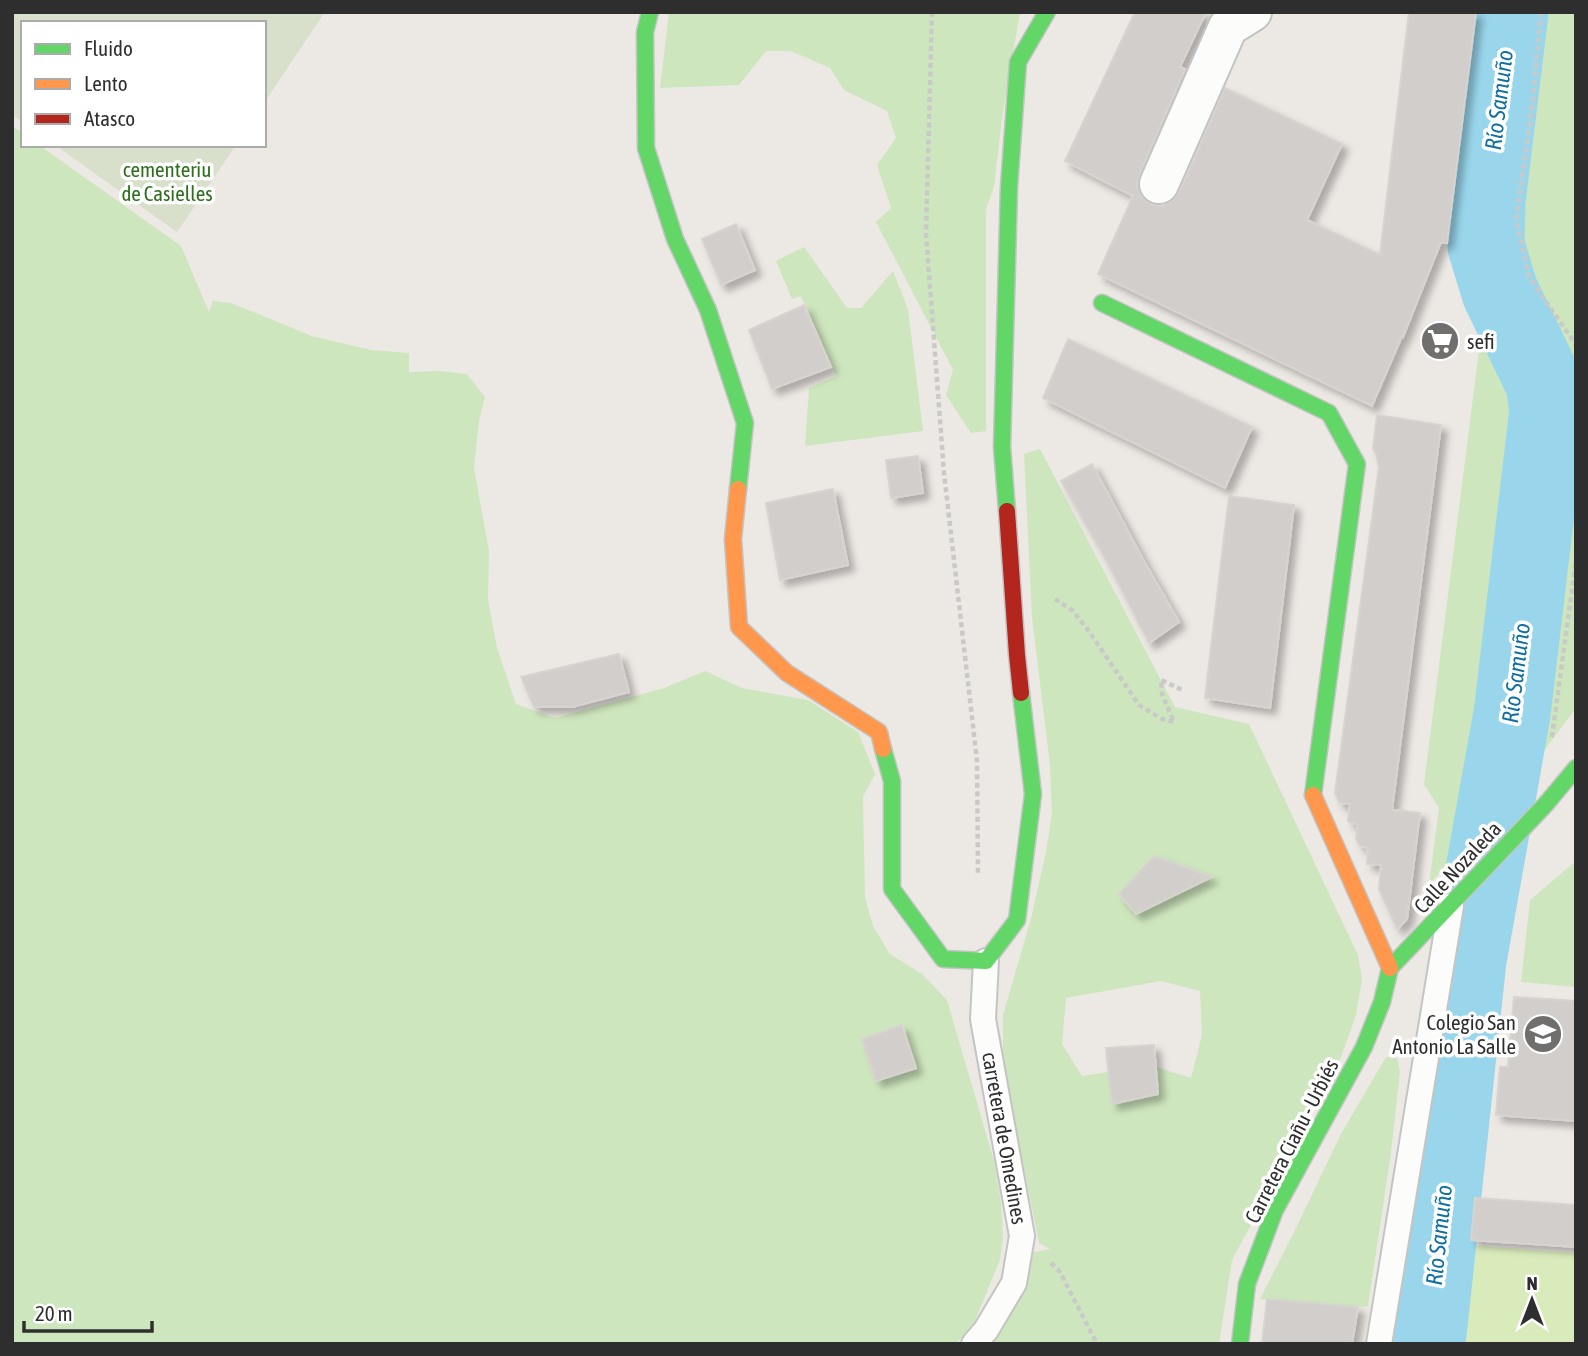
<svg xmlns="http://www.w3.org/2000/svg" width="1588" height="1356" font-family="'Asap Condensed',sans-serif">
<style>
.green{fill:#cee6be;fill-rule:evenodd}
.cemetery{fill:#d8e0cc}
.pitch{fill:#d9eabb}
.lines{fill:none;stroke-linecap:round;stroke-linejoin:round}
.river{stroke:#99d6ec;stroke-width:77}
.building{fill:#d1cecb;stroke:#d7d4d0;stroke-width:2;filter:url(#shadow)}
.lane-casing{stroke:#c5c4c5;stroke-width:28}
.street-casing{stroke:#c5c4c5;stroke-width:42}
.fast-casing{stroke:#c5c4c5;stroke-width:19}
.slow-casing{stroke:#c5c4c5;stroke-width:19}
.jam-casing{stroke:#c5c4c5;stroke-width:19}
.path{stroke:#c9c9c8;stroke-width:4.5;stroke-dasharray:5 3.5;stroke-linecap:butt}
.lane{stroke:#fcfcfb;stroke-width:24}
.street{stroke:#fcfcfb;stroke-width:38}
.fast{stroke:#63d668;stroke-width:16}
.slow{stroke:#ff974d;stroke-width:16}
.jam{stroke:#b3261e;stroke-width:16}
.labels{text-anchor:middle;dominant-baseline:central;stroke-width:7;stroke-linejoin:round;paint-order:stroke}
.park-label{font-size:21px;fill:#2c6e1b;stroke:#fff}
.poi-label{font-size:21px;fill:#2e2e2e;stroke:#fff;text-anchor:start}
.street-label{font-size:21px;fill:#2e2e2e;stroke:#fff}
.water-label{font-size:23px;font-style:italic;fill:#0d6fa3;stroke:#fff}
</style>
<defs>
<filter id="shadow"><feDropShadow dx="6" dy="6" stdDeviation="3.5" flood-color="#0004"/></filter>
</defs>
<rect width="100%" height="100%" fill="#ece8e4"/>
<!-- green -->
<g class="green">
<polygon points="669,12 1020,12 1002,118 994,187 986,209 986,431 971,433 946,395 953,370 876,222 891,208 877,165 896,138 887,111 844,90 830,68 791,51 766,51 739,85 660,88"/>
<polygon points="1525,12 1576,12 1576,376 1508,281 1497,229"/>
<polygon points="12,126 23,133 23,145 39,145 181,246 209,312 213,301 231,303 312,336 371,350 409,353 409,374 411,372 438,371 467,374 485,397 479,421 474,468 489,551 488,600 497,648 516,704 555,718 664,688 705,671 742,688 808,700 858,732 875,774 863,797 865,897 873,926 890,954 922,974 947,1000 994,1161 1001,1203 1003,1237 1000,1260 974,1323 956,1344 12,1344"/>
<polygon points="804,247 847,308 861,308 893,271 908,309 923,431 805,446 809,388 836,376 801,296 792,299 776,261"/>
<polygon points="1485,303 1545,394 1495,810 1429,885 1439,808 1424,784"/>
<polygon points="1576,429 1576,708 1525,776"/>
<path d="M1040,449L1175,707L1249,724L1358,955L1362,979L1356,1015L1341,1057L1232,1260L1219,1344H991V1333L1024,1254L1050,1249L1039,1243L1003,1064V1015L1031,919L1046,852L1052,813L1050,765L1032,618L1024,454ZM1161,981L1200,991L1202,1035L1191,1078L1156,1067L1158,1094L1112,1103L1108,1072L1082,1076L1062,1044L1066,998Z"/>
<polygon points="1576,861 1576,987 1521,982 1530,900"/>
<polygon points="1386,1057 1397,1058 1400,1072 1391,1153 1368,1306 1358,1307 1260,1299 1295,1230 1341,1134"/>
</g>
<!-- cemetery -->
<g class="cemetery">
<polygon points="12,12 325,12 264,103 264,23 23,23 23,122 12,115"/>
<polygon points="55,145 236,145 177,232"/>
</g>
<!-- pitch -->
<polygon class="pitch" points="1464,1245 1576,1253 1576,1344 1455,1344"/>
<g class="lines">
<!-- river -->
<polyline class="river" points="1427,1344 1468,960 1512,714 1548,410 1544,383 1500,292 1486,246 1487,201 1510,12"/>
</g>
<!-- building -->
<g class="building">
<polygon points="1135,12 1206,12 1180,67 1185,69 1139,175 1137,187 1142,197 1151,204 1161,206 1171,202 1179,193 1225,88 1342,144 1307,220 1380,255 1409,12 1476,12 1447,243 1441,242 1403,337 1402,336 1372,406 1098,274 1133,196 1065,161"/>
<polygon points="736,224 755,270 721,285 702,239"/>
<polygon points="804,305 831,367 772,389 749,330"/>
<polygon points="1068,339 1252,427 1225,488 1043,398"/>
<polygon points="1377,415 1441,425 1392,810 1420,813 1407,919 1397,929 1379,889 1381,865 1367,864 1368,848 1360,846 1356,839 1358,825 1349,822 1348,820 1350,804 1340,803 1335,793 1379,467 1376,454 1373,448"/>
<polygon points="918,456 923,493 891,498 886,460"/>
<polygon points="1092,464 1145,563 1179,622 1149,643 1105,558 1061,481"/>
<polygon points="833,489 848,565 780,580 766,503"/>
<polygon points="1229,496 1294,505 1270,708 1205,698"/>
<polygon points="619,654 629,692 572,707 534,707 521,677"/>
<polygon points="1154,856 1212,877 1136,914 1119,894"/>
<polygon points="1514,997 1576,1001 1576,1121 1496,1115 1500,1067 1508,1067"/>
<polygon points="902,1025 916,1068 876,1081 862,1039"/>
<polygon points="1154,1045 1158,1094 1112,1104 1106,1048"/>
<polygon points="1475,1198 1576,1205 1576,1247 1471,1240"/>
<polygon points="1267,1299 1358,1307 1352,1344 1262,1344"/>
</g>
<g class="lines">
<!-- lane casing -->
<g class="lane-casing">
<g id="lane">
<polyline points="974,1344 986,1330 1014,1283 1022,1236 983,1019 986,961"/>
<polyline points="1379,1344 1451,906"/>
</g>
</g>
<!-- street casing -->
<g class="street-casing">
<polyline id="street" points="1159,184 1228,27 1252,12"/>
</g>
<!-- fast casing -->
<g class="fast-casing">
<g id="fast">
<polyline points="650,12 645,32 646,148 675,239 708,310 745,423 738,489"/>
<polyline points="1102,303 1329,413 1357,464 1313,795"/>
<polyline points="1007,511 1002,447 1009,187 1018,62 1047,12"/>
<polyline points="883,749 892,781 892,889 943,959 986,961 1017,920 1033,794 1021,693"/>
<polyline points="1240,1344 1247,1284 1275,1210 1364,1047 1382,1002 1390,968 1546,804 1576,768"/>
</g>
</g>
<!-- slow casing -->
<g class="slow-casing">
<g id="slow">
<polyline points="738,489 733,539 739,627 787,673 879,732 883,749"/>
<polyline points="1313,795 1390,968"/>
</g>
</g>
<!-- jam casing -->
<g class="jam-casing">
<polyline id="jam" points="1007,511 1017,655 1021,693"/>
</g>
<!-- path -->
<g class="path">
<polyline points="932,12 926,234 944,473 977,761 978,873"/>
<polyline points="1541,12 1533,98 1516,220 1529,277 1576,345"/>
<polyline points="1055,599 1073,611 1088,630 1139,705 1162,719 1174,722 1162,694 1161,680 1182,690"/>
<polyline points="1552,737 1576,561"/>
<polyline points="1051,1263 1060,1272 1097,1344"/>
</g>
<!-- lane -->
<use href="#lane" class="lane"/>
<!-- street -->
<use href="#street" class="street"/>
<!-- fast -->
<use href="#fast" class="fast"/>
<!-- slow -->
<use href="#slow" class="slow"/>
<!-- jam -->
<use href="#jam" class="jam"/>
</g>
<!-- icons -->
<defs>
<g id="supermarket-disc" transform="scale(2.0125)"><circle r="9.5" fill="#706f6e" stroke="#fff"/><path d="M-6-5.5h2.5l.6 2H6L4.5 2H-2.5L-4.4-4H-6ZM-1.5 3.2a1.3 1.3 0 1 0 .1 0ZM3 3.2a1.3 1.3 0 1 0 .1 0Z" fill="#fff"/></g>
<g id="school-disc" transform="scale(2.0125)"><circle r="9.5" fill="#706f6e" stroke="#fff"/><path d="M0-5L7-2L0 1L-7-2ZM-4 1L0 2.5L4 1V4Q0 6-4 4Z" fill="#fff"/></g>
</defs>
<g fill-rule="evenodd">
<use href="#supermarket-disc" x="1440" y="341"/>
<use href="#school-disc" x="1543" y="1034"/>
</g>
<g class="labels">
<!-- park labels -->
<g class="park-label">
<text x="167" y="169">cementeriu<tspan x="167" dy="24">de Casielles</tspan></text>
</g>
<!-- poi labels -->
<g class="poi-label">
<text x="1467" y="341">sefi</text>
<text x="1516" y="1022" text-anchor="end">Colegio San<tspan x="1516" dy="24">Antonio La Salle</tspan></text>
</g>
<!-- street labels -->
<g class="street-label">
<text transform="translate(1457 867) rotate(-47)">Calle Nozaleda</text>
<text transform="translate(1005 1138) rotate(80)">carretera de Omedines</text>
<text transform="translate(1291 1141) rotate(-63)">Carretera Ciañu - Urbiés</text>
</g>
<!-- water labels -->
<g class="water-label">
<text transform="translate(1499 100) rotate(-83)">Río Samuño</text>
<text transform="translate(1516 673) rotate(-83)">Río Samuño</text>
<text transform="translate(1439 1235) rotate(-84)">Río Samuño</text>
</g>
</g>
<!-- border -->
<rect width="1588" height="1356" fill="none" stroke="#2e2e2e" stroke-width="28"/>
<!-- legend -->
<rect x="21" y="21" width="245" height="126" fill="#ffffff" stroke="#ababab" stroke-width="2"/>
<rect x="35" y="44" width="35" height="10" fill="#63d668" stroke="#ababab" stroke-width="2"/>
<text x="84" y="56" font-size="21" fill="#2e2e2e">Fluido</text>
<rect x="35" y="79" width="35" height="10" fill="#ff974d" stroke="#ababab" stroke-width="2"/>
<text x="84" y="91" font-size="21" fill="#2e2e2e">Lento</text>
<rect x="35" y="114" width="35" height="10" fill="#b3261e" stroke="#ababab" stroke-width="2"/>
<text x="84" y="126" font-size="21" fill="#2e2e2e">Atasco</text>
<!-- north arrow -->
<g transform="translate(1532 1300)" stroke="#ffffff" stroke-width="5" paint-order="stroke">
<path d="M0-5L12 26L0 18L-12 26Z" fill="#2e2e2e"/>
<text y="-10" font-size="19" font-weight="bold" text-anchor="middle" fill="#2e2e2e">N</text>
</g>
<!-- scale -->
<path d="M24 1321v10h128v-10" fill="none" stroke="#2e2e2e" stroke-width="3.5"/>
<text x="35" y="1321" font-size="21" fill="#2e2e2e" stroke="#ffffff" stroke-width="5" paint-order="stroke">20 m</text>
</svg>
